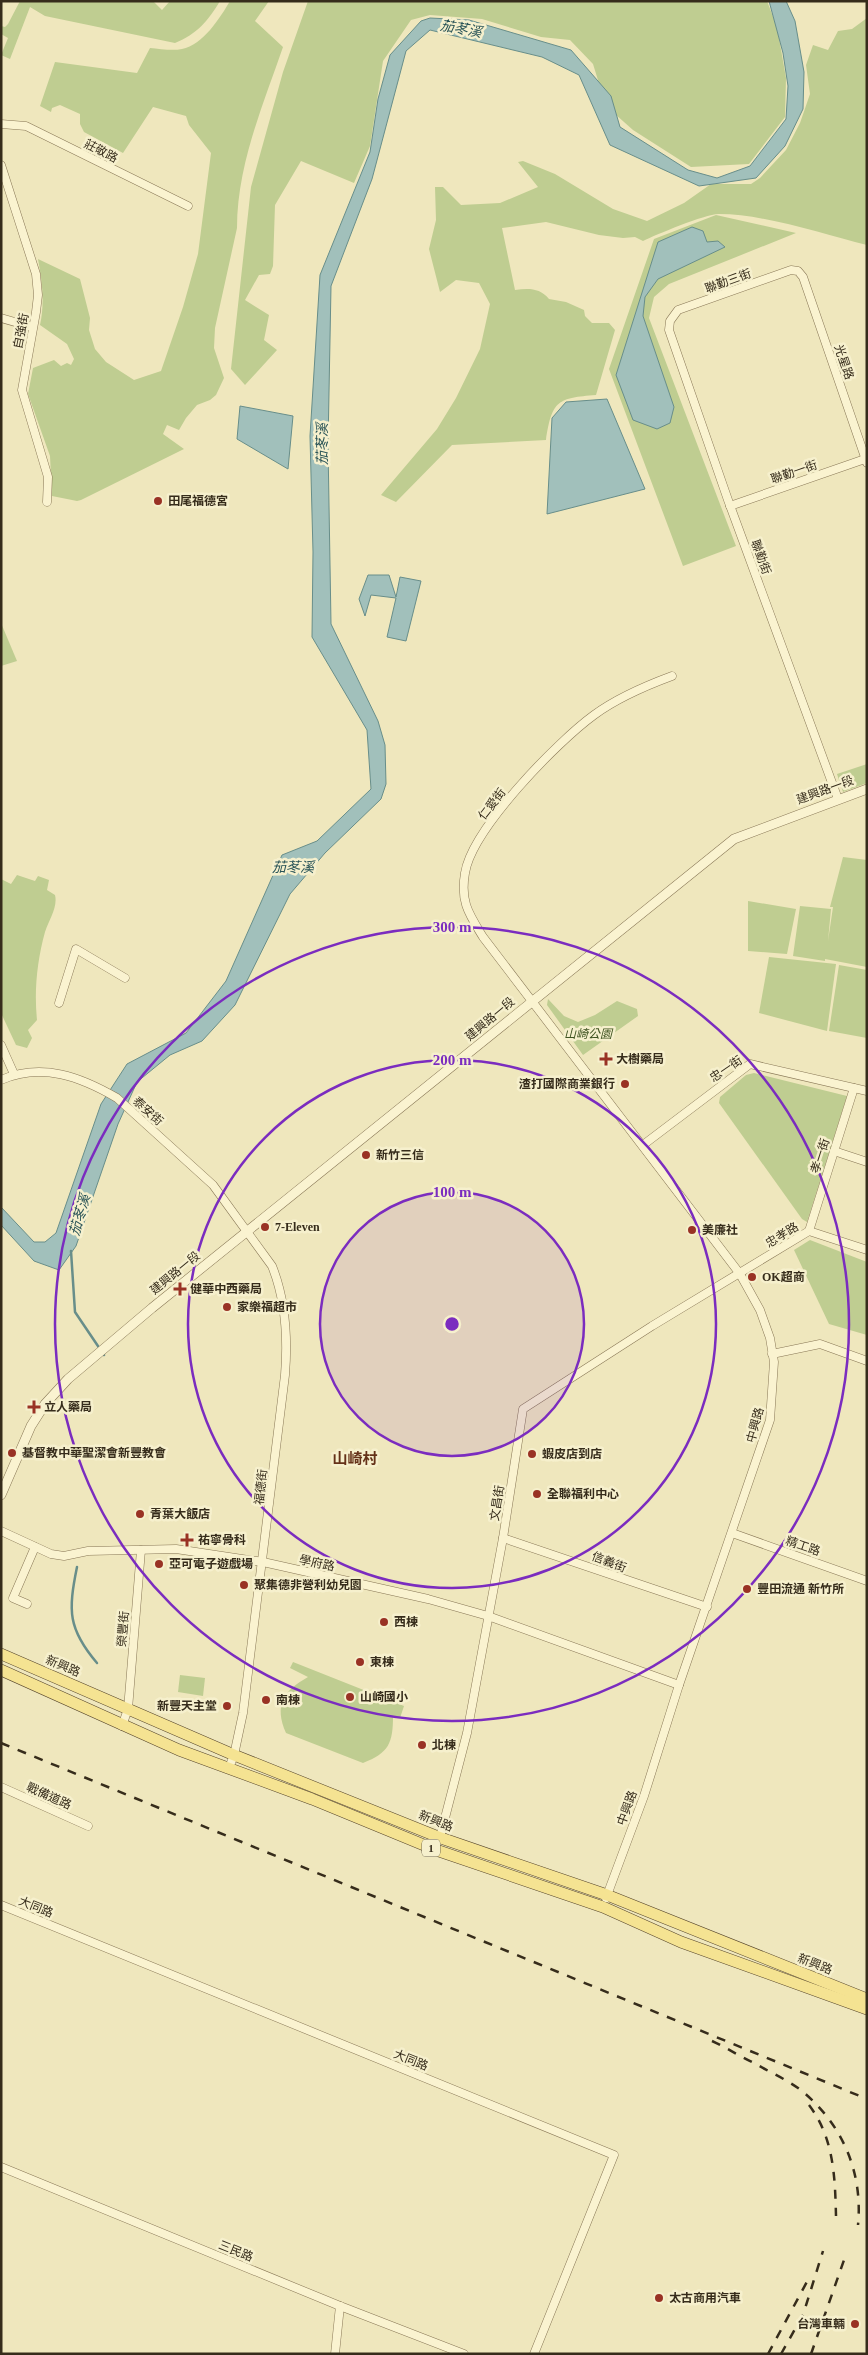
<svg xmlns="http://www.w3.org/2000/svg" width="868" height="2355" font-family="'Times New Roman','Noto Sans TC',serif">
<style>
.green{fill:#bfcd91}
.water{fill:#a1c0bb;stroke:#688e8a}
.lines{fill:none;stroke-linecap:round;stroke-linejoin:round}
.stream{stroke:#688e8a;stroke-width:2.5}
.minor-casing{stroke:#887756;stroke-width:9}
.tertiary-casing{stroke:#887756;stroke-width:10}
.primary-casing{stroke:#55442b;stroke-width:12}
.minor{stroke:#faf3d0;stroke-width:8}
.tertiary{stroke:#faf3d0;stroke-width:9}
.primary{stroke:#f5e392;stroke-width:11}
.rail{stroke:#362c1b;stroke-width:2.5;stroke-dasharray:9 9;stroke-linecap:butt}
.ring{fill:none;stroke:#7b2cbf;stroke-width:2.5}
.poi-dot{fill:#993224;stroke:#f6f0cd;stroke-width:2}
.labels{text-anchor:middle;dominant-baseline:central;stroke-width:5;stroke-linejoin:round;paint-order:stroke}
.shield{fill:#f6f0cd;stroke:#706750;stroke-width:1}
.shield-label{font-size:11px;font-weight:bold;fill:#362c1b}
.street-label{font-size:12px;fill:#362c1b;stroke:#f6f0cd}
.poi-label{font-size:12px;font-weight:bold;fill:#362c1b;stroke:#f6f0cd;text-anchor:start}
.park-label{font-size:12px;font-style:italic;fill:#405421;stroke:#f6f0cd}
.water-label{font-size:14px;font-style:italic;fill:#2a5457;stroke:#f6f0cd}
.quarter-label{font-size:15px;font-weight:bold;fill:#653219;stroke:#f6f0cd}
.centre{fill:#7b2cbf;stroke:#f6f0cd;stroke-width:2.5}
.ring-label{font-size:15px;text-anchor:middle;font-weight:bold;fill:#7b2cbf;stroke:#f6f0cd;stroke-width:5;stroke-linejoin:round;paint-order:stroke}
</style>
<rect width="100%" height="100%" fill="#efe7bd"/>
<!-- green -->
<g class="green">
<path d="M20,1H153L162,10L170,1H220C208,21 197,34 175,43L45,16L30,7L10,59L1,55L8,38L1,34V26L5,27L8,24Z"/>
<path d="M230,1H269L255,21L283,47C263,105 237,165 237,228L215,328L214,348L224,378L216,395L210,400L197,405L186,418L179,430L167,425L163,434L184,449L81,500L77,501L52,496L50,456L28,394L33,368L54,360L61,366L67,363L71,365L74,359L67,344L40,325C45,302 42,282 38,259L80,279L90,318L89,330L95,349L106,362L134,380L161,371L183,307L198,254L211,153L189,125L186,116L153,107L123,153L84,132L80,124V114L60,105L52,108L51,112L40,106L55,62L137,73L150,48C160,49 173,51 182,49C203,45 220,18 230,1Z"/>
<polygon points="308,1 767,1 777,27 786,78 785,117 749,164 691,167 633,130 606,106 593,64 570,40 541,37 482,19 430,15 411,20 383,61 370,146 354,183 301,161 275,205 273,266 270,274 259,275 245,300 269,315 264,340 277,350 245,385 231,369 251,187 283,72"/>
<path d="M867,18V245C823,234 764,214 719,214C708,213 655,235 643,241L635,237L623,238L599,235L546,222L502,228L515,290C529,288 540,288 549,299L566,302L584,310L585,316L592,323H609L615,330L596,395C558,398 552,400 546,440L452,445L396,502L381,495L437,429L456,398L480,349L490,304L479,283L456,280L440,292L429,249L436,220L435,187H443L461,205L500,203L538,187L518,162L523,161L555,174L613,209L647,221L684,203L711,184H751L760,178L786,150L800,123L810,94L806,65L813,45L828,50L838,31L852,29Z"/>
<polygon points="716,215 796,233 669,284 654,297 649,318 736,546 683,566 609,369 654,239"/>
<polygon points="1,623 17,661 1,666"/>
<polygon points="867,764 867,783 843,792 837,774"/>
<polygon points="843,857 867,860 867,967 825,959 825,961 793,956 800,906 831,909 828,941 833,907 830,907"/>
<path d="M17,875L35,881L38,876L49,880L47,890L55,895C58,907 49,920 45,932C37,961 34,991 37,1020L28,1030L32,1038L27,1048L16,1045L1,1013V879L11,884Z"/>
<polygon points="748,901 796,909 787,954 748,951"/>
<polygon points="769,957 836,964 827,1031 759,1013"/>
<polygon points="839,965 867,970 867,1038 829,1031"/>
<polygon points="548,999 564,1016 578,1022 595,1015 617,1001 637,1009 638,1016 583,1055 547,1005"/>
<polygon points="754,1073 847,1096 807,1222 802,1219 719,1103 720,1097 746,1075"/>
<polygon points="810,1240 867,1262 867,1335 829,1324 794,1250"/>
<path d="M293,1662L404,1706L400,1718L393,1716C393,1743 389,1753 363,1763L286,1733C274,1705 283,1691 308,1677L290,1668Z"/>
<polygon points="180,1675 205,1678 203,1696 178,1692"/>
</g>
<!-- water -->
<g class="water">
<polygon points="769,1 786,1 795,21 804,72 803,109 785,146 756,178 699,186 610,145 579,75 542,57 430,30 406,51 372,179 331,286 328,445 331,624 378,721 385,745 386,784 381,799 325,853 290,894 235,1005 202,1041 170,1055 137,1082 118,1124 76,1246 59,1270 34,1261 1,1225 1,1207 34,1242 45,1242 56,1233 101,1104 127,1064 186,1033 226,981 282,855 317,841 371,789 367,730 312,637 313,552 310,436 320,275 370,152 378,99 390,55 421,21 430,18 469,20 571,50 611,96 620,127 688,170 717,178 750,166 786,119 788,86 783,53"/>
<polygon points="692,227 703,231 707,242 718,241 725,247 658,279 645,297 643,316 674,407 670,423 657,429 633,420 616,375 658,242"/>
<polygon points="607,399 645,489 547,514 552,418 566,402"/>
<polygon points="240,406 293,416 288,469 237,439"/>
<polygon points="368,575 389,575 396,597 400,577 421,581 406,641 387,637 396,598 371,595 365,616 359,599"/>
</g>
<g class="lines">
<!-- stream -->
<g class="stream">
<polyline points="71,1251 75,1312 104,1355"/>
<path d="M77,1567C68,1611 68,1629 97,1663"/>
</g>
<!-- minor casing -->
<g class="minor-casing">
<g id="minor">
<polyline points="1,124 26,126 188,206"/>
<polyline points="1,165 36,274 38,295 36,312 22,390 48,477 47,502"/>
<polyline points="1,318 32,327"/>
<polyline points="730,506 865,459"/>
<polyline points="838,799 728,500 669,330 670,321 678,310 791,270 798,271 803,277 867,463"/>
<polyline points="59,1003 76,949 125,978"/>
<polyline points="1,1045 14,1074"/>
<path d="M1,1080C42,1062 81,1077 117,1098L213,1185L272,1266C286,1301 288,1338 285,1375L243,1713L234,1755L229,1768"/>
<polyline points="643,1145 750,1064 867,1091"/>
<polyline points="834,1151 867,1162"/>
<polyline points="809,1231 854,1088"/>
<polyline points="772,1354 820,1344 867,1361"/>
<polyline points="1,1531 51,1554 64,1556 88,1551 176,1549 263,1562 428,1599 488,1616 679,1685"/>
<polyline points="732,1533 867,1581"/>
<polyline points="503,1538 707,1607"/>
<polyline points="27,1604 13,1598 35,1547"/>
<polyline points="122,1726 128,1709 141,1550"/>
<polyline points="1,1787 88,1826"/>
<polyline points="439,1841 467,1733 503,1538 523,1409 652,1326 809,1231 867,1250"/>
<path d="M606,1898L644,1796L679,1685L770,1420L774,1362L770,1338L760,1310L740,1274L483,937C469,914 460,902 465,873C472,829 557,742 594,715C617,698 645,686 672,676"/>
<polyline points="1,1905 614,2155 534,2354"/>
<polyline points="1,2167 340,2306 464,2354"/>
<polyline points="335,2354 340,2306"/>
</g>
</g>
<!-- tertiary casing -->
<g class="tertiary-casing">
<polyline id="tertiary" points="1,1495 31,1426 45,1404 68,1379 152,1308 734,839 867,789"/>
</g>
<!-- primary casing -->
<g class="primary-casing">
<g id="primary">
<polyline points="1,1654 234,1755 441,1838 607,1895 867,1999"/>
<polyline points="1,1670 179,1750 312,1799 436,1850 603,1907 681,1942 867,2009"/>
</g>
</g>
<!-- minor -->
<use href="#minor" class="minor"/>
<!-- tertiary -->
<use href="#tertiary" class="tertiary"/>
<!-- primary -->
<use href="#primary" class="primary"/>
<!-- rail -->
<g class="rail">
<polyline points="1,1743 867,2099"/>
<path d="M712,2041C727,2048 741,2057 756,2064C771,2073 788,2080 802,2091C843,2125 863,2173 858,2225"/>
<path d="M809,2105C834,2138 835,2177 836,2216"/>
<polyline points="768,2354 809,2278"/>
<polyline points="781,2354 803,2315 823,2251"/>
<polyline points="811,2354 844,2260"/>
</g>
</g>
<!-- distance rings -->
<circle cx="452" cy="1324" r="132" fill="#7b2cbf" fill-opacity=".12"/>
<g class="ring">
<circle cx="452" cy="1324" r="132"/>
<circle cx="452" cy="1324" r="264"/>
<circle cx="452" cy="1324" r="397"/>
</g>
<!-- markers -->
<g class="poi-dot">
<circle cx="158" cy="501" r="5"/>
<path d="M603.5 1051.5h5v5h5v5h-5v5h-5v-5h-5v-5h5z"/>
<circle cx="625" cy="1084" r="5"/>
<circle cx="366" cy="1155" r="5"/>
<circle cx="265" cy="1227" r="5"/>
<circle cx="692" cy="1230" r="5"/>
<circle cx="752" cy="1277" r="5"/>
<path d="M177.5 1281.5h5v5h5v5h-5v5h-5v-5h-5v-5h5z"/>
<circle cx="227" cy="1307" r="5"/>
<path d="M31.5 1399.5h5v5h5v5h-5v5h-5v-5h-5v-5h5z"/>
<circle cx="12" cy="1453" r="5"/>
<circle cx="532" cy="1454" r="5"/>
<circle cx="537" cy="1494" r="5"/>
<circle cx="140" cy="1514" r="5"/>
<path d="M184.5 1532.5h5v5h5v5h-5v5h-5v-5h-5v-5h5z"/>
<circle cx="159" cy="1564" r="5"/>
<circle cx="244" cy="1585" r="5"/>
<circle cx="747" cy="1589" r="5"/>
<circle cx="384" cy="1622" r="5"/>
<circle cx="360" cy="1662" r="5"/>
<circle cx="350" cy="1697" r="5"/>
<circle cx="266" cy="1700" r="5"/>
<circle cx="227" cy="1706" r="5"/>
<circle cx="422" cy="1745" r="5"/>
<circle cx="659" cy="2298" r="5"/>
<circle cx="855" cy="2324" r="5"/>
</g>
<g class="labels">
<!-- shield labels -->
<rect class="shield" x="422" y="1839.5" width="18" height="17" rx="4"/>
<g class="shield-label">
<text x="431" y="1848">1</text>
</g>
<!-- street labels -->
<g class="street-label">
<text transform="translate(101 151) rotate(27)">莊敬路</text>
<text transform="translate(728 281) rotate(-20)">聯勤三街</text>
<text transform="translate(21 331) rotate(-79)">自強街</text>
<text transform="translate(844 362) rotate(71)">光星路</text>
<text transform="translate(794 472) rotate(-19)">聯勤一街</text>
<text transform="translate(761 557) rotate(70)">聯勤街</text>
<text transform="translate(825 790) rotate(-20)">建興路一段</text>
<text transform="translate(492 804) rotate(-52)">仁愛街</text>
<text transform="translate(490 1019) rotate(-40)">建興路一段</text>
<text transform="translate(726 1069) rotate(-34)">忠一街</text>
<text transform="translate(148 1111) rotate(42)">泰安街</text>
<text transform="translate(820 1156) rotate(-72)">孝一街</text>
<text transform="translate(782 1235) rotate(-32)">忠孝路</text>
<text transform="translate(175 1273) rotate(-39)">建興路一段</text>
<text transform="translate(755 1425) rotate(-75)">中興路</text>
<text transform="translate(261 1487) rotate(-84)">福德街</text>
<text transform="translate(497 1503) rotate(-81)">文昌街</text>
<text transform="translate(803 1546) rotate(19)">精工路</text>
<text transform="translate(609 1562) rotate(21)">信義街</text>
<text transform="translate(317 1563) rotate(12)">學府路</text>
<text transform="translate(123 1629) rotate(-85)">榮豐街</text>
<text transform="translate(63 1666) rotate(23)">新興路</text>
<text transform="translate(49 1796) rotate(24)">戰備道路</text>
<text transform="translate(627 1808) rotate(-70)">中興路</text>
<text transform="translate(436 1821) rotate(22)">新興路</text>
<text transform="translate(36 1907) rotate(22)">大同路</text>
<text transform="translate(815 1964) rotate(21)">新興路</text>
<text transform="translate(411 2060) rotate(22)">大同路</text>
<text transform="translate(236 2251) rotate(22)">三民路</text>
</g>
<!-- poi labels -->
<g class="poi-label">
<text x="168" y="501">田尾福德宮</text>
<text x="616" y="1059">大樹藥局</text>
<text x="615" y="1084" text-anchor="end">渣打國際商業銀行</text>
<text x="376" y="1155">新竹三信</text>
<text x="275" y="1227">7-Eleven</text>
<text x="702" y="1230">美廉社</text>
<text x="762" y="1277">OK超商</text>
<text x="190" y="1289">健華中西藥局</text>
<text x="237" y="1307">家樂福超市</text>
<text x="44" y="1407">立人藥局</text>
<text x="22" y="1453">基督教中華聖潔會新豐教會</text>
<text x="542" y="1454">蝦皮店到店</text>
<text x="547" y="1494">全聯福利中心</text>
<text x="150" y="1514">青葉大飯店</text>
<text x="198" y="1540">祐寧骨科</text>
<text x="169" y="1564">亞可電子遊戲場</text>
<text x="254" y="1585">聚集德非營利幼兒園</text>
<text x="757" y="1589">豐田流通 新竹所</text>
<text x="394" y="1622">西棟</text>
<text x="370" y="1662">東棟</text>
<text x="360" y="1697">山崎國小</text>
<text x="276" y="1700">南棟</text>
<text x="217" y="1706" text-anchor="end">新豐天主堂</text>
<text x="432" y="1745">北棟</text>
<text x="669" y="2298">太古商用汽車</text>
<text x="845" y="2324" text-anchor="end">台灣車輛</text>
</g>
<!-- park labels -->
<g class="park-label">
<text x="588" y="1034">山崎公園</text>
</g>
<!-- water labels -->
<g class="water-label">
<text transform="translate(461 29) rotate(10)">茄苳溪</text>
<text transform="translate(322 444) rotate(-90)">茄苳溪</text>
<text x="293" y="867">茄苳溪</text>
<text transform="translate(80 1215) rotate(-74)">茄苳溪</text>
</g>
<!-- quarter labels -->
<g class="quarter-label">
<text x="355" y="1459">山崎村</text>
</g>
</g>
<circle cx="452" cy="1324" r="8" class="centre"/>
<g class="ring-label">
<text x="452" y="932">300 m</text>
<text x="452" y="1065">200 m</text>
<text x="452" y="1197">100 m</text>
</g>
<!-- border -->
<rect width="868" height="2355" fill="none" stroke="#362c1b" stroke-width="5"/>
</svg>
